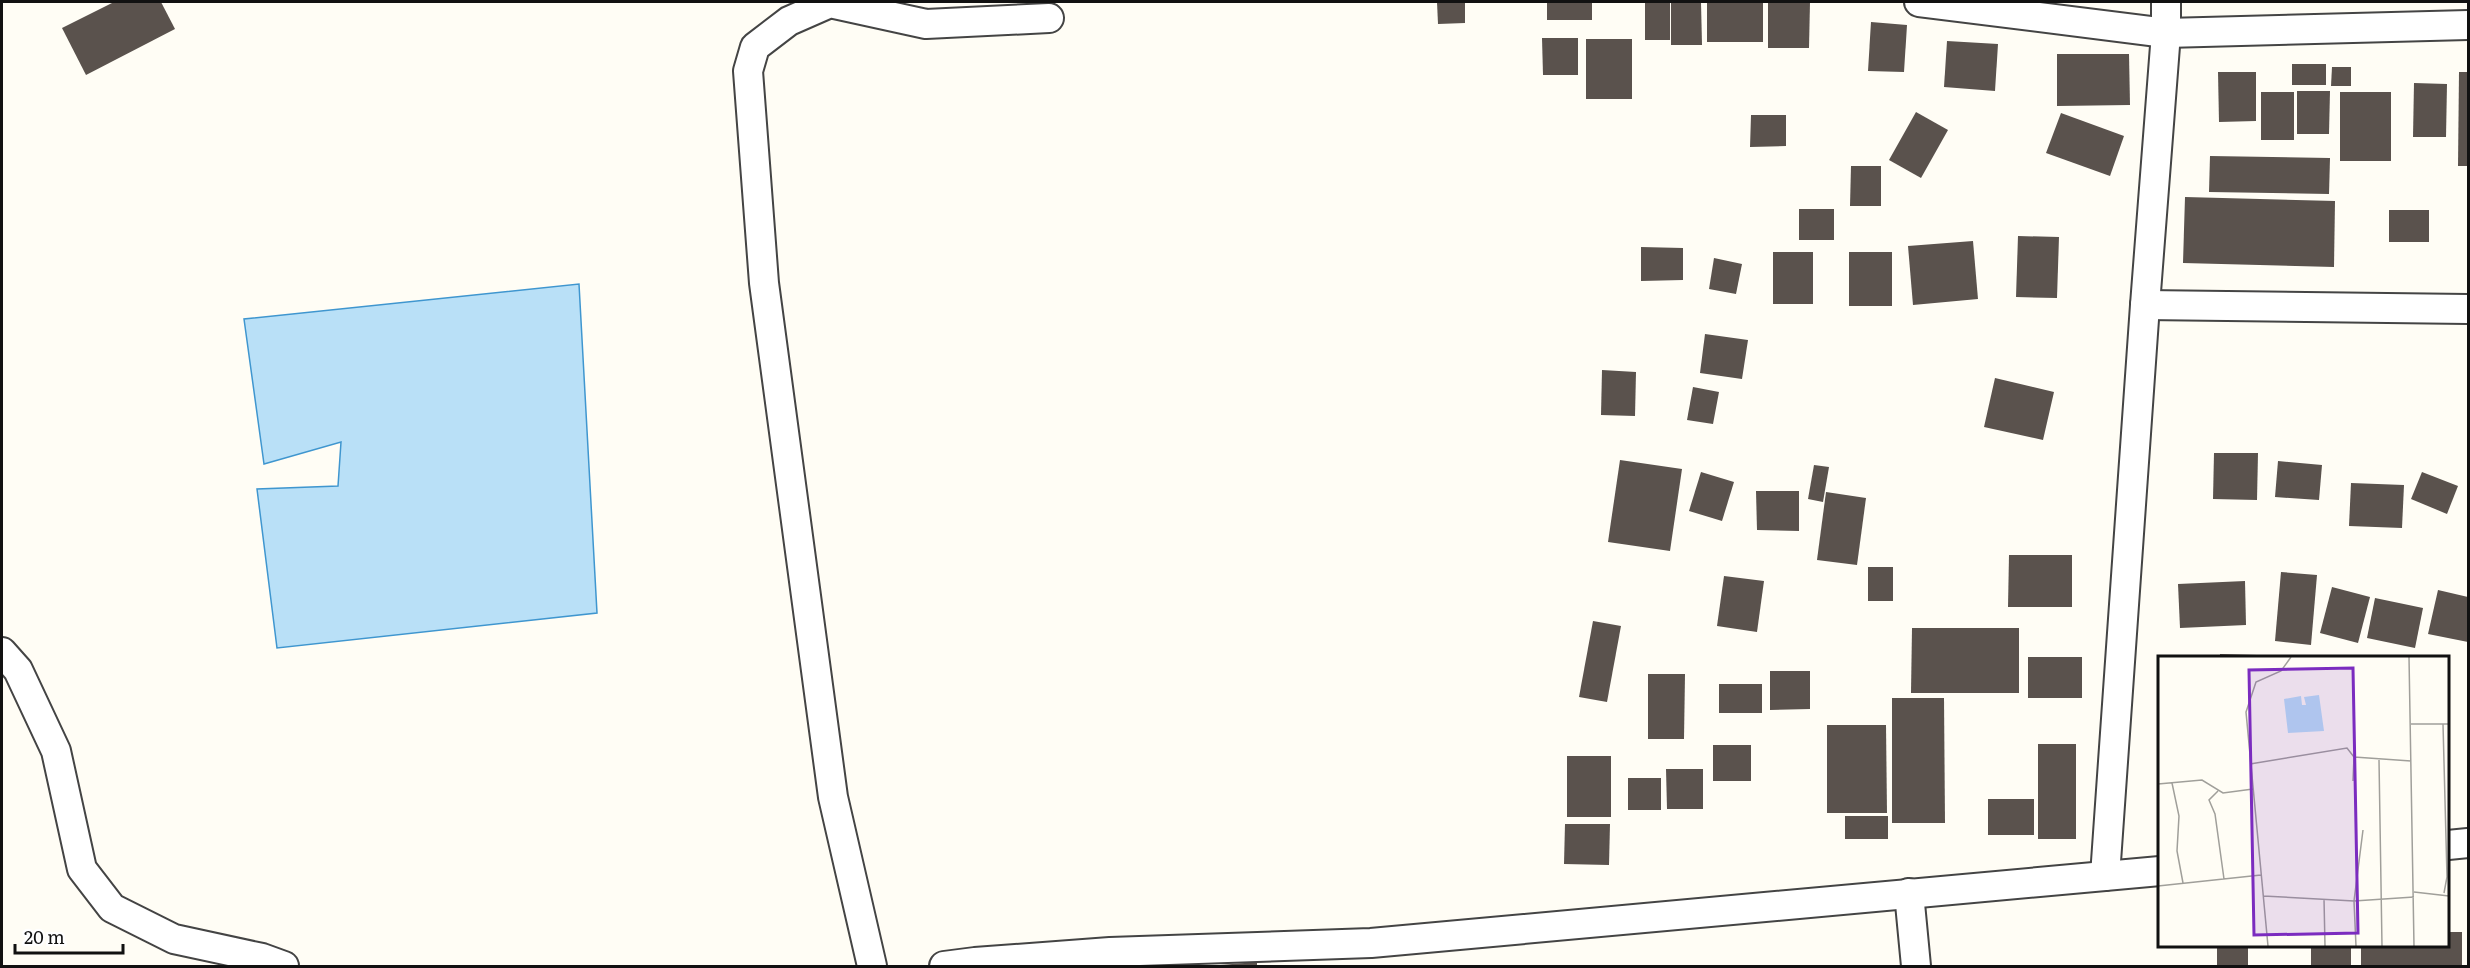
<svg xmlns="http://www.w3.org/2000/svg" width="2470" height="968" font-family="Literata,serif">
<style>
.water{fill:#b9e0f7;stroke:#3f96cf;stroke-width:1.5}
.building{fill:#5a524d}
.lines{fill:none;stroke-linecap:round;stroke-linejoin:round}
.minor-casing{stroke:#444;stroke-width:32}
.minor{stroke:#fff;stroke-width:28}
.inset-road{fill:none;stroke:#a09f9a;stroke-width:1.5}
.view{fill:#7b2cbf;fill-opacity:0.15;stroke:#7b2cbf;stroke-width:3}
.inset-edge{fill:none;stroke:#111;stroke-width:3}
</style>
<rect width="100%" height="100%" fill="#fffdf5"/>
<!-- water -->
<polygon class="water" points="579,284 597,613 277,648 257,489 338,486 341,442 264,464 244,319"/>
<!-- building -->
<g class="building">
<polygon points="114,2 161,2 175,29 86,75 62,28"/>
<polygon points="1437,2 1465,2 1465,23 1438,24"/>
<rect x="1547" y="2" width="45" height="18"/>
<rect x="1645" y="2" width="25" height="38"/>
<polygon points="1671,2 1701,2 1702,45 1671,45"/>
<rect x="1707" y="2" width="56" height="40"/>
<polygon points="1768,2 1810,2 1809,48 1768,48"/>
<polygon points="1871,22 1907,25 1904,72 1868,71"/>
<polygon points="1542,38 1578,38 1578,75 1543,75"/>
<rect x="1586" y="39" width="46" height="60"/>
<polygon points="1947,41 1998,44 1995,91 1944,87"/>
<polygon points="2057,54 2129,54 2130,105 2057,106"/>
<rect x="2292" y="64" width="34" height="21"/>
<polygon points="2332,67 2351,67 2351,86 2331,86"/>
<polygon points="2218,72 2256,72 2256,121 2219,122"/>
<polygon points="2459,72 2468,72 2468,166 2458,166"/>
<polygon points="2414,83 2447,84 2446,137 2413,137"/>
<polygon points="2297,91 2330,91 2329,134 2297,134"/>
<rect x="2261" y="92" width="33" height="48"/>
<rect x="2340" y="92" width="51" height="69"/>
<polygon points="1916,112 1948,130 1921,178 1889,160"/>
<polygon points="2061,113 2124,136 2110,176 2046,153"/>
<polygon points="1751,115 1786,115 1786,146 1750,147"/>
<polygon points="2210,156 2330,158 2329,194 2209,192"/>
<polygon points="1851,166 1881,166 1881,206 1850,206"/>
<polygon points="2185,197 2335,201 2334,267 2183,263"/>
<rect x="1799" y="209" width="35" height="31"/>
<rect x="2389" y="210" width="40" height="32"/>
<polygon points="2018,236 2059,237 2057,298 2016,297"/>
<polygon points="1973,241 1978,299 1913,305 1908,246"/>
<polygon points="1641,247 1683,248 1683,280 1641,281"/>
<rect x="1773" y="252" width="40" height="52"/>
<rect x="1849" y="252" width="43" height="54"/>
<polygon points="1714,258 1742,264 1736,294 1709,289"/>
<polygon points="1705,334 1748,340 1742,379 1700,373"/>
<polygon points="1602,370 1636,372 1635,416 1601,415"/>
<polygon points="1995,378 2054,392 2043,440 1984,427"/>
<polygon points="1693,387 1719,392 1713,424 1687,420"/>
<polygon points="2214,453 2258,453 2257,500 2213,499"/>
<polygon points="1620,460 1682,469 1670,551 1608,542"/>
<polygon points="2278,461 2322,465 2319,500 2275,497"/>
<polygon points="1814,465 1829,467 1823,502 1808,499"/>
<polygon points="1701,472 1734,482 1722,521 1689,511"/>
<polygon points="2422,472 2458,486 2447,514 2411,499"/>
<polygon points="2351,483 2404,485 2402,528 2349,526"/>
<polygon points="1756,491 1799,491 1799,531 1757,530"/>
<polygon points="1826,492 1866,498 1857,565 1817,560"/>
<polygon points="2009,555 2072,555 2072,607 2008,607"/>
<rect x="1868" y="567" width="25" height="34"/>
<polygon points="2281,572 2317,575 2311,645 2275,641"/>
<polygon points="1724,576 1764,581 1757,632 1717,626"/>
<polygon points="2245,581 2246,625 2180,628 2178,584"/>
<polygon points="2332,587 2370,597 2358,643 2320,633"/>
<polygon points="2438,590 2468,597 2468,642 2428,634"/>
<polygon points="2375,598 2423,608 2415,648 2367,638"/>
<polygon points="1593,621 1621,626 1607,702 1579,697"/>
<polygon points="1912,628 2019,628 2019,693 1911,693"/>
<polygon points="2220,654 2257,655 2257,658 2220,658"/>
<rect x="2028" y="657" width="54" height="41"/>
<polygon points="1770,671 1810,671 1810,709 1770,710"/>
<polygon points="1648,674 1685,674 1684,739 1648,739"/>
<rect x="1719" y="684" width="43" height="29"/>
<polygon points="1892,698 1944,698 1945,823 1892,823"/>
<polygon points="1827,725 1886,725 1887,813 1827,813"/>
<rect x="2038" y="744" width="38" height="95"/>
<rect x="1713" y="745" width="38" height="36"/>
<rect x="1567" y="756" width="44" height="61"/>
<polygon points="1666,769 1703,769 1703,809 1667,809"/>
<rect x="1628" y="778" width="33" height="32"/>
<rect x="1988" y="799" width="46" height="36"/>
<rect x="1845" y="816" width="43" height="23"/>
<polygon points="1565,824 1610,824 1609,865 1564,864"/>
<polygon points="2448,932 2462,932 2462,966 2361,966 2361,946 2448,946"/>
<rect x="2217" y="946" width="31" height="20"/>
<rect x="2311" y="946" width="40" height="20"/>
<polygon points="1257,962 1257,966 1220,966 1220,965"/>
</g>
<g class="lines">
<!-- minor casing -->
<g class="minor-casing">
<g id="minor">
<polyline points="1919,2 2166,33 2468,25"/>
<polyline points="2145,305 2468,309"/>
<polyline points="2,652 18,670 56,751 82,869 112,908 174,939 262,958 284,966"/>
<polyline points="2448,845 2468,843"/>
<polyline points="2105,876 2145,305 2166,33 2166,2"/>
<polyline points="1909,893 1916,966"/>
<polyline points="872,966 833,797 764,283 748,71 755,47 789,21 830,3 926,24 1049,18"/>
<polyline points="944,966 975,962 1110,952 1371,943 2160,871"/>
</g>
</g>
<!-- minor -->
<use href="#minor" class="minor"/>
</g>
<!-- overview -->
<g transform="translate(2158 656)">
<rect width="291" height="291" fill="#fffdf5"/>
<path d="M161,39L166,75L130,77L126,43L143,40L144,49H148L146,41Z" fill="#b9e0f7"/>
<path class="inset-road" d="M251,1L256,290M253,68H291M285,68L289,221L286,237M196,101L253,105M221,104L224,290M92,108L189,92L196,101L195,125M14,127L21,160L19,195L25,227M0,128L44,124L65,137L95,133M60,135L51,144L57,158L66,223M0,230L103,219M256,236L291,240M105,240L196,245L256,241M166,243L167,290M110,290L88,56L98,26L123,15L133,1M198,290L196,245L205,174"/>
<path class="view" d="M195,12L200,277L96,279L91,14Z"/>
<rect width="291" height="291" class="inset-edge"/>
</g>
<!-- border -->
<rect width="2470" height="968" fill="none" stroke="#111111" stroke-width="6"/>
<!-- scale -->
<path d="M15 944v9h108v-9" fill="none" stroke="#111111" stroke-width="3"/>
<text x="24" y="944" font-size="18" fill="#111111" stroke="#ffffff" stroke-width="4.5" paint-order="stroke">20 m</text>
</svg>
